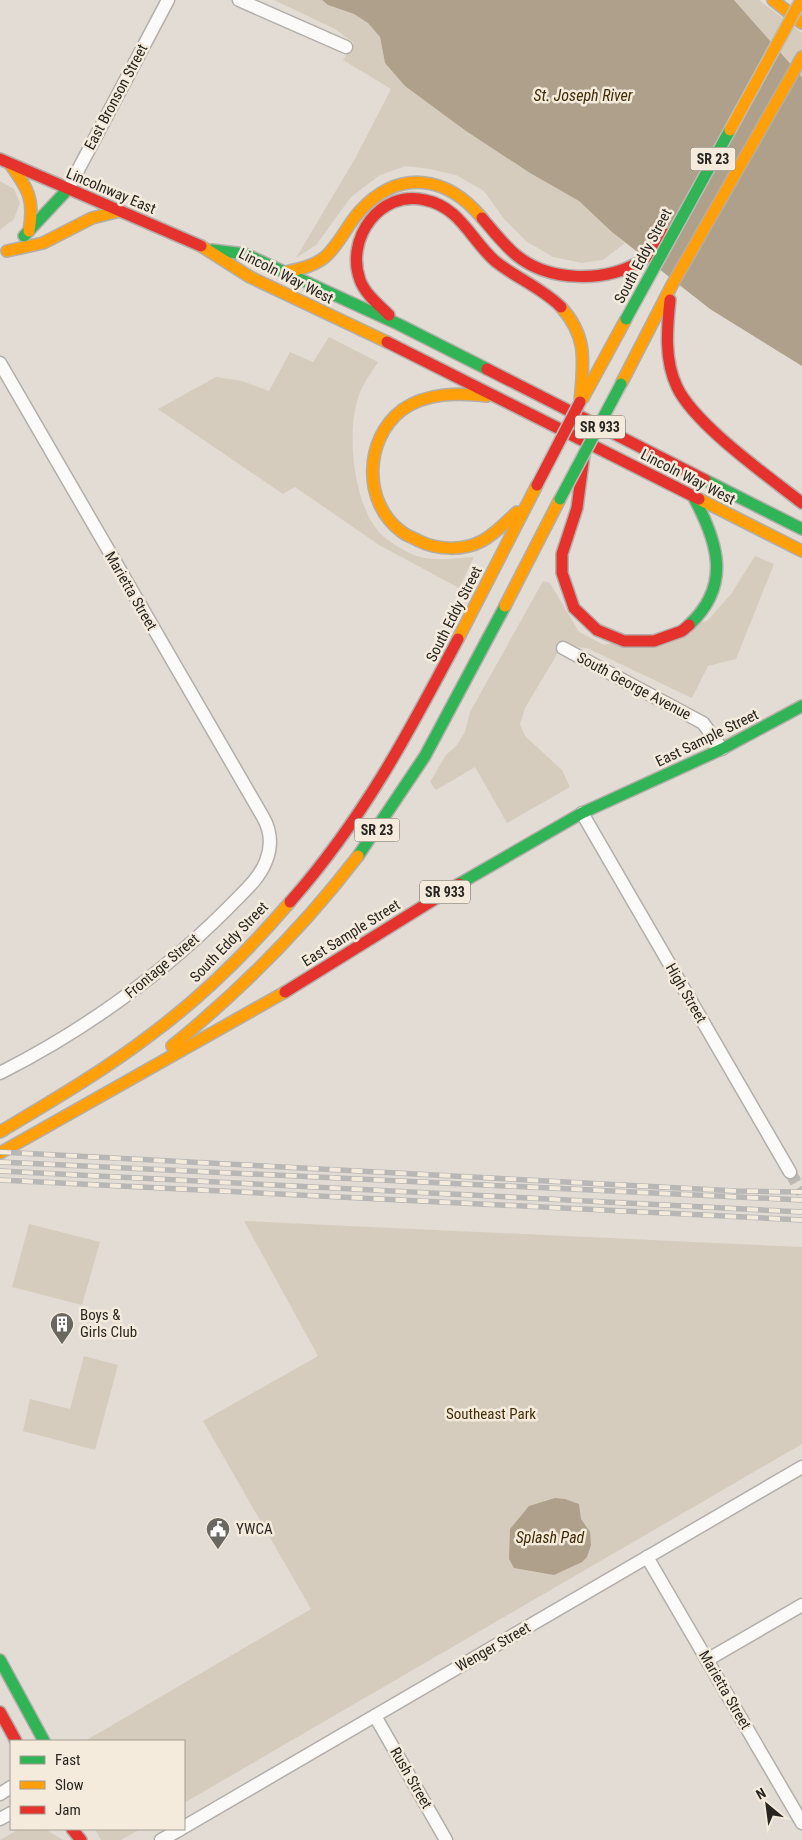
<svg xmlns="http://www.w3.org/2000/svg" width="802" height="1840" font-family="'Roboto Condensed',sans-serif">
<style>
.green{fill:#d6ccbd}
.water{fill:#aea08b}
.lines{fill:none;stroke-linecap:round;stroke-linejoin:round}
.street-tunnel{stroke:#bdb8b1;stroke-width:12;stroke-dasharray:12 6;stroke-linecap:butt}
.street-casing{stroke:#b3aea9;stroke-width:15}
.fast-casing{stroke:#b3aea9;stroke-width:14}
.slow-casing{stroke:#b3aea9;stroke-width:14}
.jam-casing{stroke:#b3aea9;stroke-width:14}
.street{stroke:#fbfaf9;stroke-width:12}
.fast{stroke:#30b455;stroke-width:11}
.slow{stroke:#ff9f0a;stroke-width:11}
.jam{stroke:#e5322d;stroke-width:11}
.rail-casing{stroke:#b8b7b5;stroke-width:5.5}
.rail{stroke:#f4ebdd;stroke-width:4;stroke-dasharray:11;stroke-linecap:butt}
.fast-bridge-casing{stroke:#bebbb7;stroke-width:14;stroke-linecap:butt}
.slow-bridge-casing{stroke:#bebbb7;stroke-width:14;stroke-linecap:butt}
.jam-bridge-casing{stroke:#bebbb7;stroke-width:14;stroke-linecap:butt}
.fast-bridge{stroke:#30b455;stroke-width:11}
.slow-bridge{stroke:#ff9f0a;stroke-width:11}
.jam-bridge{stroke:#e5322d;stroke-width:11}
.labels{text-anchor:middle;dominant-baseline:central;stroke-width:5;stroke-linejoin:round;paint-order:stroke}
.shield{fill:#f4ebdd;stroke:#666159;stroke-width:1}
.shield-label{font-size:14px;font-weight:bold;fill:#292621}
.street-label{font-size:15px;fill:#292621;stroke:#f4ebdd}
.poi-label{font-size:15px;fill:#292621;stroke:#f4ebdd;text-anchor:start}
.park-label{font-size:15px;fill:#422d07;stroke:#f4ebdd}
.water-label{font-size:16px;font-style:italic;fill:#3f2a04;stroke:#f4ebdd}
</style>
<rect width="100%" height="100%" fill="#e2dcd5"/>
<!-- green -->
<g class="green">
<polygon points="274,0 322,0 328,5 354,14 368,23 380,37 385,63 466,131 530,173 579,201 625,243 603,260 582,263 553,257 526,241 504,219 484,191 456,175 430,169 406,166 380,175 351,197 316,245 296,258 356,157 391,89 343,60 354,43 335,29"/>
<polygon points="734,0 759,0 802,33 802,77"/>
<polygon points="0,181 14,189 20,203 14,219 0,230"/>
<path d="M329,337L378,362C372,372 363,383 359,395C346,431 353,501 378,531C386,540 405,552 417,556C434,562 456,558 474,557L459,588L379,545L295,487L283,494L158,409L216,377L242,381L269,391L290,352L313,362Z"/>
<polygon points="755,556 774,564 736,659 708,666 692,698 587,648 562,646 525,708 520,724 525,736 562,770 570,787 507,823 475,767 436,790 430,782 446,755 457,745 465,732 470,712 543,581 550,583 579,632 604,645 707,621 731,594"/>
<polygon points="244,1221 802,1247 802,1444 184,1803 184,1741 85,1741 311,1609 203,1421 318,1356"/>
<polygon points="29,1224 100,1242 82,1305 12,1287"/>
<polygon points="84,1356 118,1365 95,1450 23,1431 30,1399 70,1409"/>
<polygon points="19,1829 45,1829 63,1840 0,1840"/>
<polygon points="95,1829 140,1829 121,1840 101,1840"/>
</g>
<!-- water -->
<g class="water">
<polygon points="322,0 734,0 802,77 802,366 710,309 612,232 579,201 530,173 466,131 405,86 385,63 380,37 368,23 354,14 328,5"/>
<polygon points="555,1498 565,1499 579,1504 581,1519 590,1532 591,1545 587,1557 582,1562 554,1575 514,1568 509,1559 510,1529 529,1506"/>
</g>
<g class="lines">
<!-- street-tunnel -->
<polyline class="street-tunnel" points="790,1172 802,1193"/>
<!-- street casing -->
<g class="street-casing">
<g id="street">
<polyline points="239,0 346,47"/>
<polyline points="68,189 168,0"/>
<path d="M0,363L263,817C271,831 272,846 266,861C259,880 241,894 228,908C160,976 85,1030 0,1073"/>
<polyline points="563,648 703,723 722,749"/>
<polyline points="582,813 790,1172"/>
<polyline points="647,1557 802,1823"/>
<polyline points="707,1660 802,1605"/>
<polyline points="375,1716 446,1840"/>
<polyline points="0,1794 11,1787"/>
<polyline points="0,1819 11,1813"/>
<polyline points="184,1827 802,1467"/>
<polyline points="161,1840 181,1829"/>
</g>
</g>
<!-- fast casing -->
<g class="fast-casing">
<g id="fast">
<polyline points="24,236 68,189"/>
<polyline points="212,250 245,254 398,324 487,369"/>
<polyline points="705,480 802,529"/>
<path d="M689,625C732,585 718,542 693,496"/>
<polyline points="358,856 425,756 505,606"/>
<polyline points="459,884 582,813 722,749 802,706"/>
<polyline points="0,1660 44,1741"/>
</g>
</g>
<!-- slow casing -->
<g class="slow-casing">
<g id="slow">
<polyline points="773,0 802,23"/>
<path d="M10,164C28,189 35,199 29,231"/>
<polyline points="201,246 250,277 387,342"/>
<polyline points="7,251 43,243 92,218 120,211"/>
<path d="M286,272C300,269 314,266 325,257C340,244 347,225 360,211C400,168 447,176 482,218"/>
<path d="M561,307C589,338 583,364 580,402"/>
<polyline points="621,384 672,285 802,57"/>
<path d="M487,396C459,393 427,392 402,410C364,439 362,503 402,532C407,536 414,538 419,541C438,550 463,551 482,541C495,534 506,522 517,512"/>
<polyline points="583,398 626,319"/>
<polyline points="699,499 802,551"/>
<polyline points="505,606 560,499"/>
<polyline points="458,639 537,485"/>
<path d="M172,1046C242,989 303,928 358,856"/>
<path d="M0,1132C52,1101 105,1070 153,1033C204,995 249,950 290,902"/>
<polyline points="0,1153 285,992"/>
</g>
</g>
<!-- jam casing -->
<g class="jam-casing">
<g id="jam">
<polyline points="0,159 201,246"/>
<path d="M482,218C493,231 504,245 516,255C549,282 605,283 641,261C652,254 659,244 668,234"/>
<path d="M670,300C667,328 664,360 677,387C695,425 768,476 802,503"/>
<path d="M389,315C379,305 365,294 360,280C345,239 380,189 425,200C460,207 471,240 495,261C516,278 542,288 561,307"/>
<polyline points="387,342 699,499"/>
<polyline points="487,369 705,480"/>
<polyline points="584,455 577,508 562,554 562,573 574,608 597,630 624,641 654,641 682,631 689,625"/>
<path d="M290,902C363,819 407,736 458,639"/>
<polyline points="285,992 459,884"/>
<polyline points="0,1712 16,1741"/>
<polyline points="72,1829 81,1840"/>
</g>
</g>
<!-- street -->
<use href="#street" class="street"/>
<!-- fast -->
<use href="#fast" class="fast"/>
<!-- slow -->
<use href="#slow" class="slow"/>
<!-- jam -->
<use href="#jam" class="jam"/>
<!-- rail casing -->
<g class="rail-casing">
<g id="rail">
<polyline points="0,1152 737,1191 802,1192"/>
<polyline points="0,1162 802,1200"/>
<polyline points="0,1171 802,1212"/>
<polyline points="0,1180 802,1220"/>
</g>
</g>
<!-- rail -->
<use href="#rail" class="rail"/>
<!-- fast-bridge casing -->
<g class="fast-bridge-casing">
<g id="fast-bridge">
<polyline points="626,319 730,130"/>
<polyline points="560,499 621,384"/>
</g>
</g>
<!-- slow-bridge casing -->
<g class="slow-bridge-casing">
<polyline id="slow-bridge" points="730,130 801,0"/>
</g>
<!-- jam-bridge casing -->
<g class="jam-bridge-casing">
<polyline id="jam-bridge" points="537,485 580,402"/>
</g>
<!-- fast-bridge -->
<use href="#fast-bridge" class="fast-bridge"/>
<!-- slow-bridge -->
<use href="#slow-bridge" class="slow-bridge"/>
<!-- jam-bridge -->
<use href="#jam-bridge" class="jam-bridge"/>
</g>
<!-- icons -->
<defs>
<g id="building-pin" transform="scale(1.25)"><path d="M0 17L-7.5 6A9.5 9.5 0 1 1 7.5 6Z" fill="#6a6660" stroke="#f4ebdd"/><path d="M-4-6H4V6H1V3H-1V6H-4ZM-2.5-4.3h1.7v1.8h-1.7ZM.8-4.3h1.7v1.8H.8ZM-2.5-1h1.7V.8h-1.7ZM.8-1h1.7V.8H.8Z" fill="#fff"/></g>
<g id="civic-pin" transform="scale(1.25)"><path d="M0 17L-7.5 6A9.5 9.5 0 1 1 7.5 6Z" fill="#6a6660" stroke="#f4ebdd"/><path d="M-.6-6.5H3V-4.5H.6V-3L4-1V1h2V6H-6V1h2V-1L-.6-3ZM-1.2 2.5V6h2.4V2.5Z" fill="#fff"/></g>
</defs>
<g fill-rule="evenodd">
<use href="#building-pin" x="62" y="1324"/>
<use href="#civic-pin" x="218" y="1529"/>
</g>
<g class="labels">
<!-- shield labels -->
<g class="shield">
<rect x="690.5" y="147.5" width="45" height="23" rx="4"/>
<rect x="575" y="415.5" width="50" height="23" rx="4"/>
<rect x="354.5" y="818.5" width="45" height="23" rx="4"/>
<rect x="420" y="880.5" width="50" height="23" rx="4"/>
</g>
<g class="shield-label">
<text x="713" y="159">SR 23</text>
<text x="600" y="427">SR 933</text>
<text x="377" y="830">SR 23</text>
<text x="445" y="892">SR 933</text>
</g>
<!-- street labels -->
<g class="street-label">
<text transform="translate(116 97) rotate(-62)">East Bronson Street</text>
<text transform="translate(111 191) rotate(23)">Lincolnway East</text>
<text transform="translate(643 256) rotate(-62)">South Eddy Street</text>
<text transform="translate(286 276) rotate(27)">Lincoln Way West</text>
<text transform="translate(688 477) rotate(27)">Lincoln Way West</text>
<text transform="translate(131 591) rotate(60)">Marietta Street</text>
<text transform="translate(454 614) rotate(-63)">South Eddy Street</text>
<text transform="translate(634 686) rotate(28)">South George Avenue</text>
<text transform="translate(707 738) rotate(-26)">East Sample Street</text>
<text transform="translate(351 933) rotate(-32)">East Sample Street</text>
<text transform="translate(229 942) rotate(-46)">South Eddy Street</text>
<text transform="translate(162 966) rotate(-40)">Frontage Street</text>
<text transform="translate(686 993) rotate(60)">High Street</text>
<text transform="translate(493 1647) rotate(-30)">Wenger Street</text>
<text transform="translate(725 1690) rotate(60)">Marietta Street</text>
<text transform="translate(411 1778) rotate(60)">Rush Street</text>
</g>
<!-- poi labels -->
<g class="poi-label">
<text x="80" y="1315">Boys &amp;<tspan x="80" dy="17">Girls Club</tspan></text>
<text x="236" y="1529">YWCA</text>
</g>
<!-- park labels -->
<g class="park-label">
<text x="491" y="1414">Southeast Park</text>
</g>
<!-- water labels -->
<g class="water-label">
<text x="583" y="95">St. Joseph River</text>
<text x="550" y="1537">Splash Pad</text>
</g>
</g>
<!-- legend -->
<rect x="10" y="1740" width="175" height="90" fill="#f4ebdd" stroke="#a39c92"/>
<rect x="20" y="1756" width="25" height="8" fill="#30b455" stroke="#a39c92"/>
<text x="55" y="1765" font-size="15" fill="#292621">Fast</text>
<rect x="20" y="1781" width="25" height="8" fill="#ff9f0a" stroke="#a39c92"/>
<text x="55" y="1790" font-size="15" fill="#292621">Slow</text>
<rect x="20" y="1806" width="25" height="8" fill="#e5322d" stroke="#a39c92"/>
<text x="55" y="1815" font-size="15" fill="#292621">Jam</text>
<!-- north arrow -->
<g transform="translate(767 1805) rotate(331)" stroke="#f4ebdd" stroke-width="4" paint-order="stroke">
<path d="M0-4L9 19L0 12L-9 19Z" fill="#292621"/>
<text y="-8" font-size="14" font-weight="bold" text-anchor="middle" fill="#292621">N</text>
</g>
</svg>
